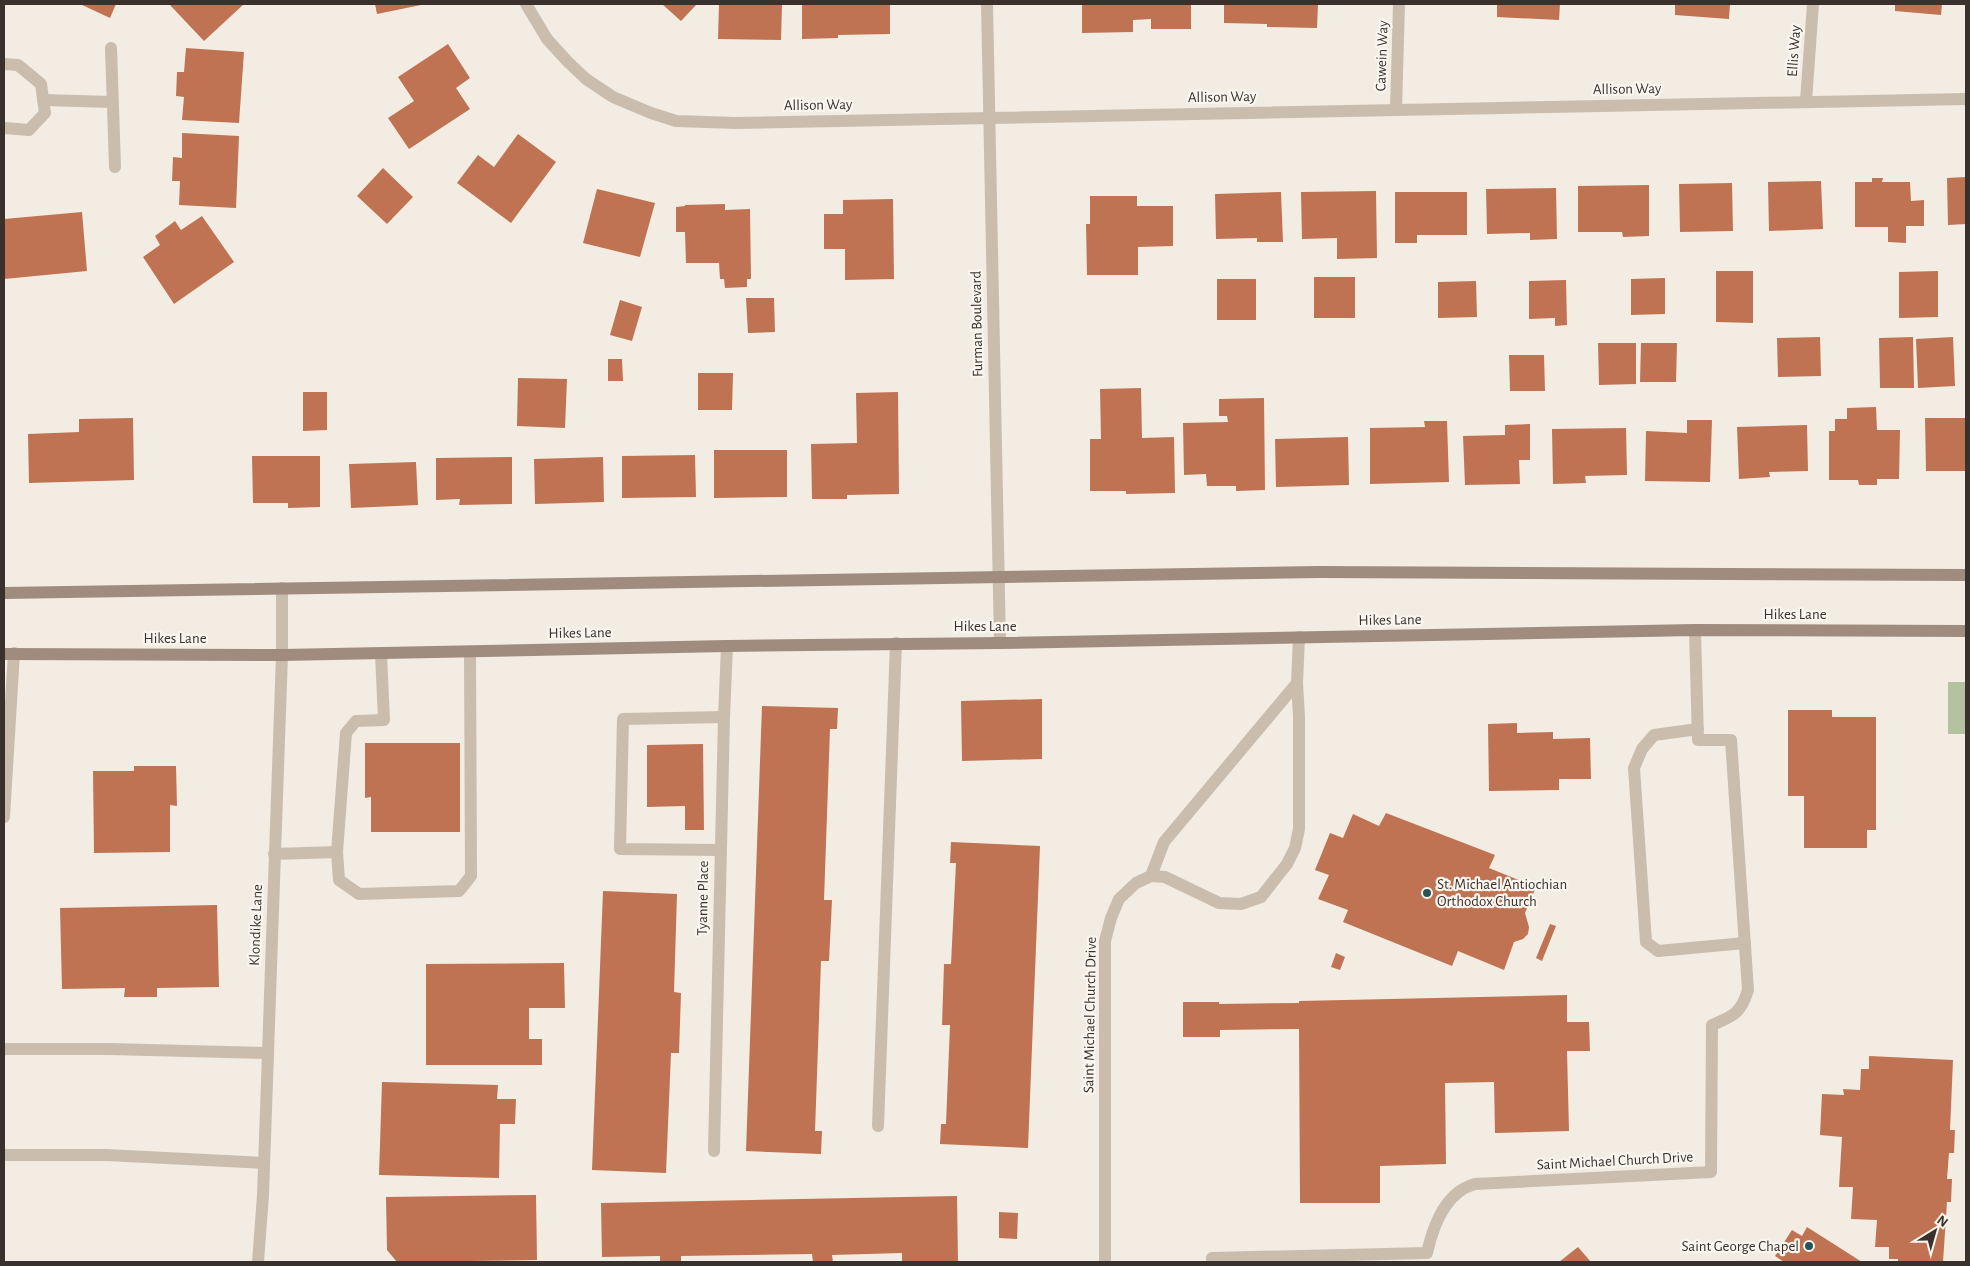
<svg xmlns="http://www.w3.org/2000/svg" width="1970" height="1266" font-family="'Alegreya Sans',sans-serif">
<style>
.green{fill:#b5c2a2}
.building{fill:#c07352}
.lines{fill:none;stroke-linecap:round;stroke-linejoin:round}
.service{stroke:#cbbdae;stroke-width:12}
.minor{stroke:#cbbdae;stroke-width:12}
.tertiary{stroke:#cbbdae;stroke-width:12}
.secondary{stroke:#9f8c7f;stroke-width:12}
.poi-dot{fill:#23545a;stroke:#faf6ef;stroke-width:2}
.labels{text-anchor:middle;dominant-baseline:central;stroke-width:4.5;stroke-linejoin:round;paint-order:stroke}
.street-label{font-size:15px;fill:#3a312c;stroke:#faf6ef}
.poi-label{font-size:15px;fill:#3a312c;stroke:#faf6ef;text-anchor:start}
</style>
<rect width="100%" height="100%" fill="#f3ece2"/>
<!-- green -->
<rect class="green" x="1948" y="682" width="18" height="52"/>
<!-- building -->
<g class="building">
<polygon points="80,4 116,4 110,18"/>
<polygon points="169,4 244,4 204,41"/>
<polygon points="375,4 421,4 421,5 377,14"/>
<polygon points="662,4 697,4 681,21"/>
<polygon points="719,4 782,4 781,40 718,39"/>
<polygon points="802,4 890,4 890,34 838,35 838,38 802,39"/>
<polygon points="1082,4 1191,4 1191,29 1151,29 1151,19 1133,20 1133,32 1082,33"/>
<polygon points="1224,4 1318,4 1317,28 1267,27 1267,24 1224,23"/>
<polygon points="1497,4 1560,4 1559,20 1497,17"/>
<polygon points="1675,4 1730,4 1729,19 1675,15"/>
<polygon points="1895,4 1942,4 1941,15 1895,11"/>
<polygon points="448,44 470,78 456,88 470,109 409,149 388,118 414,101 398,77"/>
<polygon points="186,48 244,52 239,123 182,120 184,97 176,96 177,72 184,72"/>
<polygon points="182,133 239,136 236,208 179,205 180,181 172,181 173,157 182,158"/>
<polygon points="518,134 556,162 511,223 457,183 478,155 494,167"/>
<polygon points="383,168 413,197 387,224 357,196"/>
<polygon points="1966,177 1966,224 1948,225 1947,178"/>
<polygon points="1872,178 1883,178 1882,182 1910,182 1911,201 1924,200 1924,226 1906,226 1906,243 1888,242 1888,227 1855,227 1855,182 1872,182"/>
<polygon points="1821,181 1823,229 1769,231 1768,182"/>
<polygon points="1732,183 1733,231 1680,232 1679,184"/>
<polygon points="1649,185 1649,236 1623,237 1622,232 1578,232 1578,186"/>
<polygon points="1556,188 1557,239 1530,240 1530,233 1487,234 1486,189"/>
<polygon points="597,189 655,203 640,257 583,243"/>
<polygon points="1376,191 1377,258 1337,259 1337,238 1302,239 1301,192"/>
<polygon points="1281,192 1283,242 1257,242 1257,238 1216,239 1215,194"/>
<polygon points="1395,192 1467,192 1467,235 1417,235 1417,243 1395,243"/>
<polygon points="1090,196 1137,196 1137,206 1173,206 1173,246 1138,247 1138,275 1087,275 1086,224 1090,224"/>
<polygon points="893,199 894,279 845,280 845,249 824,249 824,214 843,214 843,200"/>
<polygon points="725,204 725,210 750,209 751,279 747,279 747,287 725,288 724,279 720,279 719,263 686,263 685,232 676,232 676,207 685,206 685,205"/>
<polygon points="82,212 87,271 4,279 4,219"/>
<polygon points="202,216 234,262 174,304 143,257 160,245 155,236 175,221 181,230"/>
<polygon points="1716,271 1753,271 1753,323 1716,322"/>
<polygon points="1938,271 1938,317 1899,318 1899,272"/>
<rect x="1314" y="277" width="41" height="41"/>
<polygon points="1665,278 1665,314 1631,315 1631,279"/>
<rect x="1217" y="279" width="39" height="41"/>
<polygon points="1566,280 1567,325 1555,326 1555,318 1529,319 1529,281"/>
<polygon points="1476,281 1477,317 1438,318 1438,282"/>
<polygon points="746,298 774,298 775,332 748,333"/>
<polygon points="620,300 642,307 632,341 610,335"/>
<polygon points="1820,337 1821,376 1778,377 1777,338"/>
<polygon points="1913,337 1914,388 1880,388 1879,338"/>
<polygon points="1953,337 1955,386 1918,388 1916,339"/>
<polygon points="1598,343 1636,343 1636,384 1599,385"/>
<polygon points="1641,343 1677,343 1676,382 1640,382"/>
<polygon points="1509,355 1544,355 1545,391 1510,391"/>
<polygon points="608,359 622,359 623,381 608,381"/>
<polygon points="698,373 733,373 732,410 698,410"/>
<polygon points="518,378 567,379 565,428 517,426"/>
<polygon points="1141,388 1142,438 1174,437 1175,493 1126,494 1126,491 1090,491 1090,439 1101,439 1100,389"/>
<polygon points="303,392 327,392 327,430 303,431"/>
<polygon points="898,392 899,494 847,495 847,499 812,499 811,444 857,443 856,393"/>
<polygon points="1264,398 1265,490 1236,491 1236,486 1207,486 1206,474 1184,475 1183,423 1228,422 1227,416 1219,416 1219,399"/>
<polygon points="1876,407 1877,430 1900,430 1899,479 1877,479 1877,485 1859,485 1858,480 1829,480 1829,431 1835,431 1835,419 1847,419 1847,408"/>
<polygon points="133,418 134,480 29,483 28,434 79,432 79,419"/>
<polygon points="1925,418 1966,418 1966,471 1926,471"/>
<polygon points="1687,420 1712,420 1710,482 1645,481 1646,431 1687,433"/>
<polygon points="1424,421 1447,421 1449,482 1370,484 1370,428 1425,427"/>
<polygon points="1530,424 1530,460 1519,460 1520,484 1465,485 1463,436 1505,435 1505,425"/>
<polygon points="1807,425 1808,471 1769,472 1770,477 1739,479 1737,427"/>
<polygon points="1626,428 1627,475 1585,476 1586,483 1553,484 1552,429"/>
<polygon points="1348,437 1349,485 1276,487 1275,439"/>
<polygon points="714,450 787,450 787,497 714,498"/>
<polygon points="695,455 696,497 622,498 622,456"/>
<polygon points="252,456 320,456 320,507 288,508 288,503 253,503"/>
<polygon points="512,457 512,504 459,505 460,499 436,500 436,458"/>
<polygon points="603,457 604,502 535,504 534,459"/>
<polygon points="416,462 418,505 351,508 349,464"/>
<polygon points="1042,699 1042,759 962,761 961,701"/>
<polygon points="762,706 838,708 837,729 830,729 824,900 832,900 829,961 821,961 815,1131 822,1131 821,1154 746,1151"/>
<polygon points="1788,710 1832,710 1832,717 1876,717 1876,830 1867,830 1867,848 1804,848 1804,796 1788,796"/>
<polygon points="1517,723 1517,733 1553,732 1553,739 1590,738 1591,779 1559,779 1559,790 1489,791 1488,724"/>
<polygon points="365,743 460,743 460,832 371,832 371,797 365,798"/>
<polygon points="703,744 704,830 685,830 685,806 647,807 647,745"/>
<polygon points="134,766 176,766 177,806 170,805 170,852 94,853 93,771 134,771"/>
<polygon points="1386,813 1495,855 1489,868 1536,887 1525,913 1529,927 1528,934 1523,939 1514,942 1504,970 1458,951 1452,966 1343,922 1348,910 1318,899 1329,875 1315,870 1330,833 1343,838 1353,814 1379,826"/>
<polygon points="951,842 1040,846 1028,1148 940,1144 941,1124 946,1124 950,1025 942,1025 944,964 951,964 956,863 950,863"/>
<polygon points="603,891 677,894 674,992 681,993 679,1053 671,1053 666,1173 592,1170"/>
<polygon points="217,905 219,987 157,988 157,997 124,997 125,988 62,989 60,908"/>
<polygon points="1550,924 1556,926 1542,961 1536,958"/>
<polygon points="1336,953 1345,957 1340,970 1331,967"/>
<polygon points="564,963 565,1008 529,1008 529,1039 542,1039 542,1065 426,1065 426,964"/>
<polygon points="1567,995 1567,1022 1589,1022 1590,1051 1567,1051 1569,1131 1495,1133 1494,1082 1445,1083 1446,1164 1380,1166 1380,1203 1300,1203 1299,1029 1220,1030 1220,1037 1183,1037 1183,1002 1219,1002 1219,1004 1299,1003 1299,1001"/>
<polygon points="1869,1056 1953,1060 1950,1130 1955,1130 1954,1153 1949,1153 1947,1179 1952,1179 1951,1202 1947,1202 1943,1262 1898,1262 1898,1259 1889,1259 1889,1247 1875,1247 1877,1220 1851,1219 1853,1187 1839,1187 1842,1137 1820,1135 1822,1094 1844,1095 1843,1089 1860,1090 1861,1069 1869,1069"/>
<polygon points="382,1082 498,1085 497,1099 516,1099 515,1124 500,1124 499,1178 379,1175"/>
<polygon points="536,1195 537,1260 397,1262 387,1250 386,1197"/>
<polygon points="957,1196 958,1262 902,1262 902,1253 832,1255 833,1262 813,1262 812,1254 681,1256 681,1262 660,1262 660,1256 602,1257 601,1203"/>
<polygon points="999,1212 1018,1213 1017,1239 999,1238"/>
<polygon points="1807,1227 1862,1262 1784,1262 1775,1256 1792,1230 1802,1236"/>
<polygon points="1578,1247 1591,1262 1559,1262"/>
</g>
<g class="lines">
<!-- service -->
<g class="service">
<polyline points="111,48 115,167"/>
<polyline points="43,100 112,102"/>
<polyline points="381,654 384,720 356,721 346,733 337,852 339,880 359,894 459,891 471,876 470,652"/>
<polyline points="1698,729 1654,735 1642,749 1634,768 1646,942 1658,951 1745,943"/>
<polyline points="4,817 14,653"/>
<polyline points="720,850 620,849 623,719 724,717"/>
<polyline points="274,854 337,852"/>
<polyline points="1151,876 1164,842 1297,683"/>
<polyline points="4,1049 109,1049 268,1053"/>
<polyline points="878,1126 896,643"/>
<polyline points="4,1155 106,1155 264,1163"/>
</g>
<!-- minor -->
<g class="minor">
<polyline points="526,4 547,39 568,62 586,79 613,97 651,113 676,121 736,123 990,118 1966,99"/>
<polyline points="4,64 18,65 41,84 45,113 29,130 4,128"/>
<polyline points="1806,101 1813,4"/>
<polyline points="1396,110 1399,4"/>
<polyline points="714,1151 724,717 727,646"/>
<polyline points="1105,1262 1105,941 1111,918 1119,899 1136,883 1151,876 1165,877 1219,903 1241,904 1261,897 1287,864 1295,848 1299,829 1299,717 1297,683 1299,637"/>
<path d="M1212,1262V1258L1427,1253C1433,1226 1445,1192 1475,1184L1711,1172L1712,1025C1734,1016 1741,1013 1748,990L1731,740H1698L1695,630"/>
</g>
<!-- tertiary -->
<g class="tertiary">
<polyline points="987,4 1000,643"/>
<polyline points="258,1262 263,1195 282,655 282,588"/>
</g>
<!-- secondary -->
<g class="secondary">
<polyline points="4,593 1319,572 1966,575"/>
<polyline points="4,654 282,655 727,646 1000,643 1695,630 1966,631"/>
</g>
</g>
<!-- markers -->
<g class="poi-dot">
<circle cx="1427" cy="893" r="5"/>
<circle cx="1809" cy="1246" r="5"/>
</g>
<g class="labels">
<!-- street labels -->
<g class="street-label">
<text transform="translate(1794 51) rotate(-86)">Ellis Way</text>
<text transform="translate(1382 56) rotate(-88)">Cawein Way</text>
<text transform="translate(1627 89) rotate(-1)">Allison Way</text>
<text transform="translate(1222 97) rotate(-1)">Allison Way</text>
<text transform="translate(818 105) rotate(-1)">Allison Way</text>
<text transform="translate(977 324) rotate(-91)">Furman Boulevard</text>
<text x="1795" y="614">Hikes Lane</text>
<text transform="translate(1390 620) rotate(-1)">Hikes Lane</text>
<text x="985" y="626">Hikes Lane</text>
<text transform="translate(580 633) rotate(-1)">Hikes Lane</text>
<text x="175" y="638">Hikes Lane</text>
<text transform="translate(703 898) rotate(-89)">Tyanne Place</text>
<text transform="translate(256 925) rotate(-88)">Klondike Lane</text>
<text transform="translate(1090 1015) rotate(-89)">Saint Michael Church Drive</text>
<text transform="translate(1615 1161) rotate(-3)">Saint Michael Church Drive</text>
</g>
<!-- poi labels -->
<g class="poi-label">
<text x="1437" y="884">St. Michael Antiochian<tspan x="1437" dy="17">Orthodox Church</tspan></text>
<text x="1799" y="1246" text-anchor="end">Saint George Chapel</text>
</g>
</g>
<!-- border -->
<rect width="1970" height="1266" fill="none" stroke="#3a312c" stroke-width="10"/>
<!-- north arrow -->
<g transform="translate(1935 1231) rotate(37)" stroke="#faf6ef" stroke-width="4" paint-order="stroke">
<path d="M0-4L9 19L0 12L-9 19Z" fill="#3a312c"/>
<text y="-8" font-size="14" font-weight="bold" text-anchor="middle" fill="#3a312c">N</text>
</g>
</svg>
